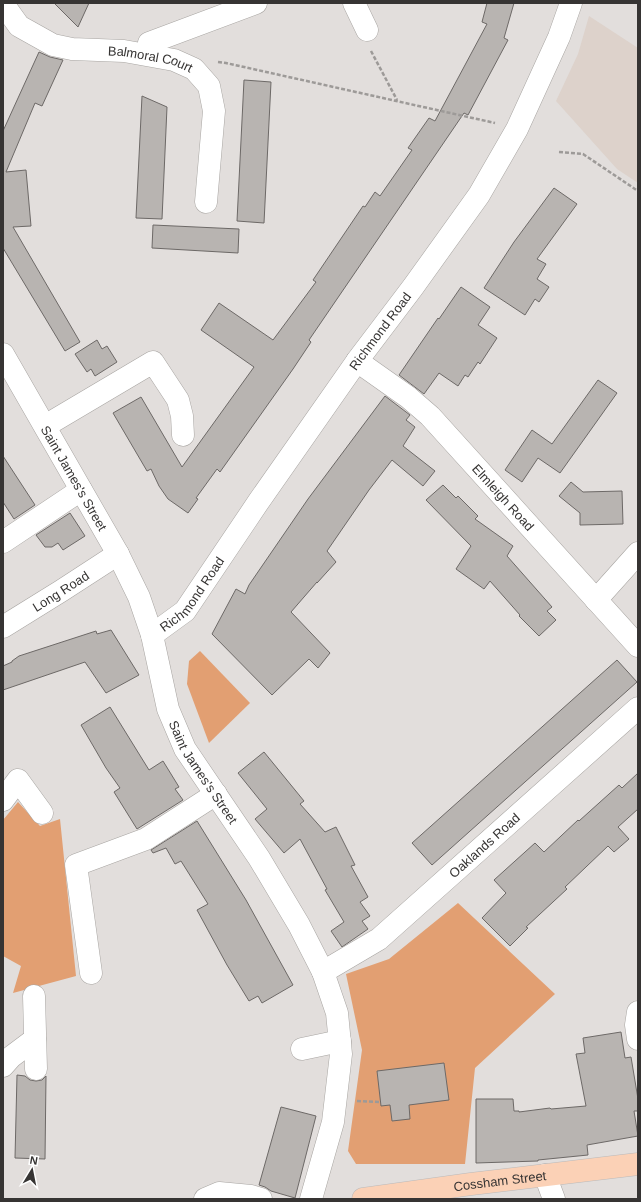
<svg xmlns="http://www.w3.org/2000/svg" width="641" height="1202" font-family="Arial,sans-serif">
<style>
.built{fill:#ddd2cb}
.green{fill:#e29f72}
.building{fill:#b8b4b1;stroke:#6d6967}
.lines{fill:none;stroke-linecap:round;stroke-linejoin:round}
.minor-casing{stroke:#a8a5a2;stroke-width:23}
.major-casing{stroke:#bbbaba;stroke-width:23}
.path{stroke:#9d9a98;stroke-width:2.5;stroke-dasharray:4 2;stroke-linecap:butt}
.minor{stroke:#fff;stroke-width:22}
.major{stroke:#fbd1b6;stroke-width:22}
.labels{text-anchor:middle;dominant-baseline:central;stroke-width:4;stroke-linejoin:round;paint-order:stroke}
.street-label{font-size:13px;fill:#363433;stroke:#fff}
</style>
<rect width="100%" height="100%" fill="#e2dedc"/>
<!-- built -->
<polygon class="built" points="589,16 638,48 638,183 617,169 556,101 578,54"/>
<!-- green -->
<g class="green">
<polygon points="200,651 250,703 209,743 187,684 189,661"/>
<polygon points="18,802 40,826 60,819 76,976 13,993 21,966 3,956 3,820"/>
<polygon points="458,903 555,994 475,1068 465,1164 356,1164 348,1151 362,1050 346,974 389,959"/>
</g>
<!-- building -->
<g class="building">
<polygon points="54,3 89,3 78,27"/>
<polygon points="487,3 514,3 504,38 508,40 468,115 464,113 309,340 311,342 293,369 220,472 217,469 196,498 198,499 188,513 168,499 159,486 151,469 147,471 113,413 141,397 182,467 254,367 201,330 219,303 273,340 316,282 313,280 363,206 365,207 375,192 380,196 412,150 408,148 429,118 435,121 487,24 482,22"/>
<polygon points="39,52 50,57 63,60 42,106 35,103 6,172 26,170 31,226 13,227 80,342 65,351 3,248 3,131"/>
<polygon points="244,80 271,82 264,223 237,221"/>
<polygon points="142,96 167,107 162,219 136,218"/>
<polygon points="554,188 577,204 537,259 546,264 537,279 549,287 539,302 535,299 525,315 484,288 514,242"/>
<polygon points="153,225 239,229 238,253 152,248"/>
<polygon points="461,287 490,307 478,325 497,338 480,364 478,362 468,377 465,375 458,386 439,373 424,394 399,375 438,318 439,319"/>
<polygon points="97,340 102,349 107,346 117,362 95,376 91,369 87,372 75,354"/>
<polygon points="598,380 617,393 560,473 538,458 522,482 505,470 532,430 552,444"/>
<polygon points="385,396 410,415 406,420 415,427 403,446 435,471 423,486 392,460 369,490 327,551 336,562 317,583 317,582 291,612 330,653 318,668 309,659 272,695 212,634 236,589 245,594 249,585 308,499"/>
<polygon points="3,456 35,505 14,519 3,502"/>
<polygon points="571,482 583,492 622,491 623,524 580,525 580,513 559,496"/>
<polygon points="443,485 456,498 458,496 478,516 475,519 513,546 507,556 552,607 547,611 556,620 539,636 519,616 520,615 490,581 484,589 456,569 471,546 426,500"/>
<polygon points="70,513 85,536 63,550 58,543 52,547 45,547 36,535"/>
<polygon points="111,630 139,675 106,693 85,662 3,690 3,666 12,662 12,661 19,656 96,631 97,634"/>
<polygon points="617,660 637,682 432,865 412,843"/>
<polygon points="110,707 149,770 163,761 179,787 175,789 183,800 137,829 114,792 120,788 106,768 81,725"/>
<polygon points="264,752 304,801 300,804 325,832 336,827 355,865 351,866 368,897 360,902 370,916 362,921 368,929 342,947 331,931 344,922 325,890 327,889 300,839 284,853 255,819 267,809 238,773"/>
<polygon points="638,773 638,809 618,827 629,839 614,852 608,846 565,887 567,889 526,927 528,928 510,946 482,918 506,893 494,880 535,843 544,852 578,820 579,821 619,785 622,788"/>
<polygon points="197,821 246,900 293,985 262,1003 258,996 249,1001 227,965 197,910 208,904 181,861 175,864 166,848 153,853 151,850"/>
<polygon points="621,1032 625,1058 631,1057 638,1099 638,1111 634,1111 638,1136 587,1145 588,1155 538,1160 538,1161 476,1163 476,1099 513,1099 514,1111 519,1111 519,1112 550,1108 551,1109 586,1106 576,1054 585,1053 583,1038"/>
<polygon points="444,1063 449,1100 409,1105 410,1119 392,1121 390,1105 381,1106 377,1071"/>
<polygon points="17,1075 25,1076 30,1080 36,1081 42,1080 46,1076 45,1159 15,1158"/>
<polygon points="281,1107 316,1116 295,1198 271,1191 265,1187 259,1185"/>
</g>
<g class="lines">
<!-- minor casing -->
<g class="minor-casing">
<g id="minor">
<polyline points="354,3 367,30"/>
<path id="s1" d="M6,8L19,26L53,45L72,49L124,51L174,60L194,69L209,86L214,111L206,202"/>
<polyline points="149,43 256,3"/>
<path id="s2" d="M3,354L118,554L139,597L152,635L168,709L185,749L259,858L299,925L323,972L337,1013L341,1054L333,1122L311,1199"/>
<path id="s3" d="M357,361L408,397L430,416L638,646"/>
<polyline points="45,426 153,362 178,400 182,416 183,435"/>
<polyline points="3,542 81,490"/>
<polyline points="596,600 638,553"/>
<path id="s4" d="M3,627L61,591L118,554"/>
<path id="s5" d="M152,635L185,611L259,501L357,361L413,287L479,195L517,129L559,37L571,3"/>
<polyline points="3,800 18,780 42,813"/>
<path id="s6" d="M323,972L379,939L638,708"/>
<polyline points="91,973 76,865 146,839 216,794"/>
<polyline points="34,996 36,1069"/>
<polyline points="638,1012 636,1025 638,1039"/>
<polyline points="302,1049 340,1041"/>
<polyline points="3,1066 11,1057 35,1039"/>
<polyline points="545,1175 554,1199"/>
<polyline points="205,1199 219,1193 251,1196 261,1199"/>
</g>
</g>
<!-- major casing -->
<g class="major-casing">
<g id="major">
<path id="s7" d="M363,1199L471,1184L638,1164"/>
</g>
</g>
<!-- path -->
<g class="path">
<polyline points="371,51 397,100"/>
<polyline points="218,62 226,63 495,123"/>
<polyline points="559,152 583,154 638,191"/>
<polyline points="357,1101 380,1102"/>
</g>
<!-- minor -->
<use href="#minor" class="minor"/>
<!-- major -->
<use href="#major" class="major"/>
</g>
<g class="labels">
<!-- street labels -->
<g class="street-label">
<text stroke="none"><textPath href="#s1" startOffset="160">Balmoral Court</textPath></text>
<text stroke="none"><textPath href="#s5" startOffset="382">Richmond Road</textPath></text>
<text stroke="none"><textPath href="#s2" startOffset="143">Saint James's Street</textPath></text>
<text stroke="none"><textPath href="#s3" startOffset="201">Elmleigh Road</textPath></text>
<text stroke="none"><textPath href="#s4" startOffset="68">Long Road</textPath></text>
<text stroke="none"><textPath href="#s5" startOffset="58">Richmond Road</textPath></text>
<text stroke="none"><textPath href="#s2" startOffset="467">Saint James's Street</textPath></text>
<text stroke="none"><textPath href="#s6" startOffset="206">Oaklands Road</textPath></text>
<text stroke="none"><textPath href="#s7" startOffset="138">Cossham Street</textPath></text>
</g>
</g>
<!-- border -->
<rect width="641" height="1202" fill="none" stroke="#363433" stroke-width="8"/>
<!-- north arrow -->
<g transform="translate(32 1170) rotate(10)" stroke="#ffffff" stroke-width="3" paint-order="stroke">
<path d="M0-3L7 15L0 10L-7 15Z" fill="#363433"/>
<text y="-6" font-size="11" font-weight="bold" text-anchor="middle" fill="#363433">N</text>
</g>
</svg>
